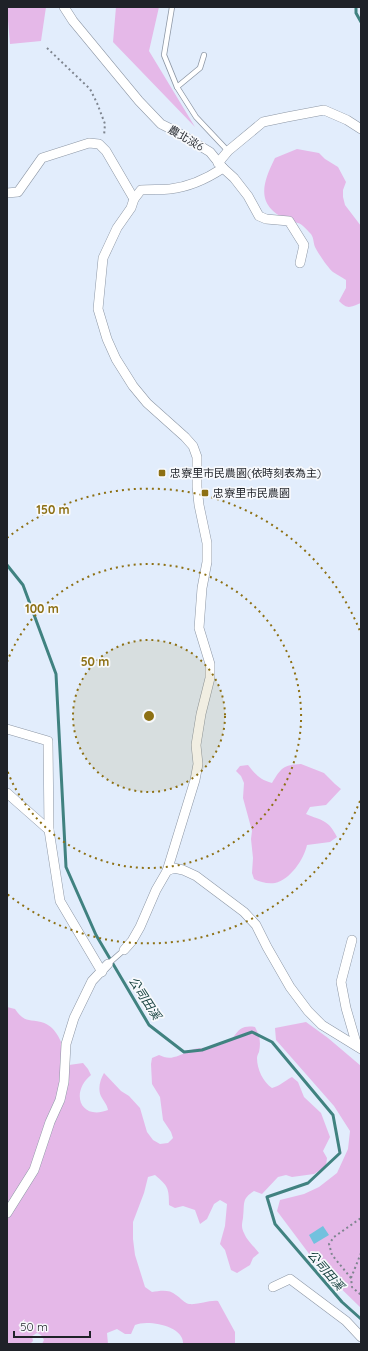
<svg xmlns="http://www.w3.org/2000/svg" width="368" height="1351" font-family="Quicksand,'Noto Sans TC',sans-serif">
<style>
.green{fill:#e5b8e8}
.lines{fill:none;stroke-linecap:round;stroke-linejoin:round}
.stream{stroke:#408280;stroke-width:3}
.building{fill:#72c1de}
.lane-casing{stroke:#8d97a5;stroke-width:6}
.street-casing{stroke:#8d97a5;stroke-width:10}
.path{stroke:#7e858f;stroke-width:2;stroke-dasharray:2 3;stroke-linecap:butt}
.lane{stroke:#fff;stroke-width:4.5}
.street{stroke:#fff;stroke-width:9}
.ring{fill:none;stroke:#8d7014;stroke-width:2;stroke-dasharray:2 4}
.poi-dot{fill:#8d7014;stroke:#f7f9fc;stroke-width:1.5}
.labels{text-anchor:middle;dominant-baseline:central;stroke-width:3.5;stroke-linejoin:round;paint-order:stroke}
.street-label{font-size:11px;fill:#1f2228;stroke:#f7f9fc}
.poi-label{font-size:11px;fill:#1f2228;stroke:#f7f9fc;text-anchor:start}
.water-label{font-size:12px;font-style:italic;fill:#133e3c;stroke:#f7f9fc}
.centre{fill:#8d7014;stroke:#f7f9fc;stroke-width:2}
.ring-label{font-size:12px;text-anchor:middle;font-weight:bold;fill:#8d7014;stroke:#f7f9fc;stroke-width:3.5;stroke-linejoin:round;paint-order:stroke}
</style>
<rect width="100%" height="100%" fill="#e2edfc"/>
<!-- green -->
<g class="green">
<polygon points="7,7 46,7 41,41 10,44"/>
<polygon points="116,7 159,7 149,51 195,127 113,42"/>
<path d="M297,149L319,153L325,159L338,167L346,182L343,190V197L345,205L361,226V303C350,307 348,310 339,301L346,288V280C342,277 337,275 333,272C328,268 318,253 315,247C313,242 314,237 310,233C307,230 302,224 298,223C295,222 292,222 289,221C256,206 261,186 275,158Z"/>
<path d="M301,764L324,773L335,784L341,789L326,805L310,807L306,814C322,821 328,819 337,837L330,842L307,845C304,859 290,880 275,883C267,884 260,882 254,879L252,873L253,858L251,839L252,831L243,798L244,783L241,776L236,771L240,766L248,765C255,774 260,780 272,783C281,768 283,765 301,764Z"/>
<path d="M7,1007L15,1009C24,1022 27,1019 41,1022C59,1026 64,1050 69,1065L83,1063L88,1069L91,1075C70,1092 80,1121 108,1110C107,1105 105,1103 102,1098C97,1090 100,1080 104,1073L121,1091L129,1096L140,1108L147,1132L153,1140L160,1144L168,1143L173,1138L171,1132L163,1120L160,1097L152,1084L151,1064L152,1058L159,1055C164,1057 168,1059 174,1057C181,1056 187,1051 194,1049C204,1047 215,1048 225,1043C239,1038 234,1024 255,1027C260,1036 261,1042 259,1052C258,1054 257,1056 257,1058C257,1069 263,1082 272,1088C280,1086 284,1081 292,1077L298,1082L304,1097L321,1113L330,1137L323,1151L327,1158L326,1166L314,1174L292,1177L286,1175L278,1177L262,1194L254,1191C241,1199 245,1204 243,1218C242,1224 241,1227 244,1233C247,1241 254,1246 259,1253L253,1258L250,1265L237,1273L231,1270L225,1250L220,1244L225,1226L227,1204L220,1200L214,1204L207,1219L200,1224L195,1210L183,1206L175,1208L169,1205C169,1188 168,1186 155,1175L148,1177L144,1193L133,1222V1239L135,1255L145,1287L152,1292C160,1291 169,1289 176,1295C181,1298 184,1303 189,1304C199,1305 208,1300 218,1301L235,1332V1344H183C185,1326 147,1319 135,1325L131,1334H125L117,1329L107,1333L108,1344H42L44,1340L41,1335L37,1333L32,1336L33,1341L30,1344H7Z"/>
<polygon points="306,1022 328,1038 361,1066 361,1308 319,1267 277,1211 280,1200 304,1194 319,1187 337,1173 348,1149 350,1131 334,1106 276,1040 275,1028"/>
</g>
<g class="lines">
<!-- stream -->
<g class="stream">
<polyline points="356,7 356,13 361,22"/>
<polyline points="7,565 23,585 56,674 66,867 96,935 149,1025 184,1052 202,1050 252,1032 272,1042 333,1115 340,1153 308,1183 267,1197 275,1224 342,1302 361,1319"/>
</g>
</g>
<!-- building -->
<polygon class="building" points="323,1226 329,1235 314,1244 309,1235"/>
<g class="lines">
<!-- lane casing -->
<g class="lane-casing">
<g id="lane">
<polyline points="172,7 164,55 177,87 196,117 228,151"/>
<polyline points="177,87 200,68 204,55"/>
<polyline points="108,964 124,950"/>
</g>
</g>
<!-- street casing -->
<g class="street-casing">
<g id="street">
<polyline points="64,7 73,21 139,101 161,124 177,132 210,152 223,168 234,178 248,196 259,216 266,219 289,221 304,245 300,263"/>
<polyline points="218,163 228,151 263,122 287,117 324,110 347,120 361,129"/>
<polyline points="7,193 18,192 42,158 89,143 99,144 106,151 134,199"/>
<polyline points="7,729 48,741 49,830 60,901 102,972"/>
<polyline points="7,793 49,830"/>
<path d="M167,871L195,780L198,764L196,745L201,714L210,678V664L199,628L202,588L207,562V543L199,505L197,487V457L193,446L185,437L147,403L133,386L116,359L107,339L98,309L103,258L117,228L131,208L134,199L141,190C151,189 160,190 170,189C188,187 208,178 223,168"/>
<polyline points="352,940 341,982 346,1008 357,1046"/>
<polyline points="124,950 132,941 140,927 156,890 167,871 174,868 183,870 196,876 244,912 256,925 267,947 290,987 308,1011 322,1025 361,1049"/>
<polyline points="7,1213 34,1170 50,1122 60,1100 64,1082 66,1044 74,1018 92,981 108,964"/>
<polyline points="273,1287 290,1279 346,1321 361,1337"/>
</g>
</g>
<!-- path -->
<g class="path">
<polyline points="47,48 90,89 97,103 105,124 104,136"/>
<polyline points="361,1253 351,1278 352,1287 361,1295"/>
<polyline points="351,1278 332,1255 329,1244 334,1237 361,1218"/>
</g>
<!-- lane -->
<use href="#lane" class="lane"/>
<!-- street -->
<use href="#street" class="street"/>
</g>
<!-- distance rings -->
<circle cx="149" cy="716" r="76" fill="#8d7014" fill-opacity=".12"/>
<g class="ring">
<circle cx="149" cy="716" r="76"/>
<path d="M7 662A152 152 0 1 1 7 770"/>
<path d="M360 801A228 228 0 0 1 7 894M7 538A228 228 0 0 1 360 631"/>
</g>
<!-- markers -->
<g class="poi-dot">
<rect x="158" y="469" width="8" height="8" rx="2"/>
<rect x="201" y="489" width="8" height="8" rx="2"/>
</g>
<g class="labels">
<!-- street labels -->
<g class="street-label">
<text transform="translate(186 138) rotate(30)">農北淡6</text>
</g>
<!-- poi labels -->
<g class="poi-label">
<text x="170" y="473">忠寮里市民農園(依時刻表為主)</text>
<text x="213" y="493">忠寮里市民農園</text>
</g>
<!-- water labels -->
<g class="water-label">
<text transform="translate(145 998) rotate(57)">公司田溪</text>
<text transform="translate(326 1270) rotate(49)">公司田溪</text>
</g>
</g>
<circle cx="149" cy="716" r="6" class="centre"/>
<g class="ring-label">
<text x="53" y="514">150 m</text>
<text x="42" y="613">100 m</text>
<text x="95" y="666">50 m</text>
</g>
<!-- border -->
<rect width="368" height="1351" fill="none" stroke="#1f2228" stroke-width="16"/>
<!-- scale -->
<path d="M14 1331v6h76v-6" fill="none" stroke="#1f2228" stroke-width="2"/>
<text x="20" y="1331" font-size="12" fill="#1f2228" stroke="#f7f9fc" stroke-width="3" paint-order="stroke">50 m</text>
</svg>
